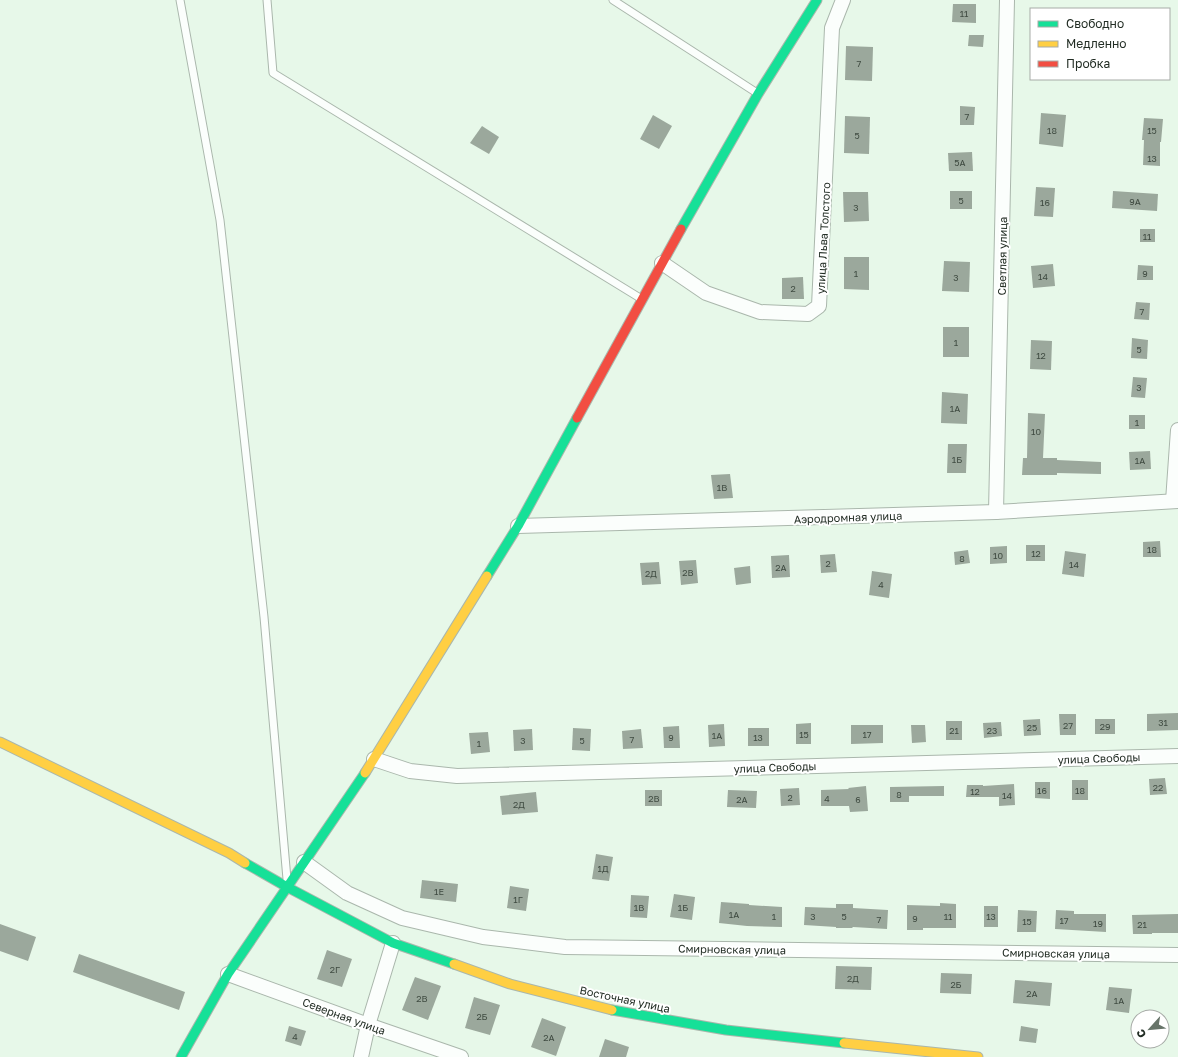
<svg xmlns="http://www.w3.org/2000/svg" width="1178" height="1057" font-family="'Golos Text',sans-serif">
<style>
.building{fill:#9ba89c}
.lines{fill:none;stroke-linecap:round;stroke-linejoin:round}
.lane-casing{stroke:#aab7ac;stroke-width:9}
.street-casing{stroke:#aab7ac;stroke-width:16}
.fast-casing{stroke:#aab7ac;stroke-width:11}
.slow-casing{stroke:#aab7ac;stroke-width:11}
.jam-casing{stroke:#aab7ac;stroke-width:11}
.lane{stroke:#fbfefc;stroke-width:7}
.street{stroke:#fbfefc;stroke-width:14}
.fast{stroke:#16e098;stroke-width:9}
.slow{stroke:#ffcf43;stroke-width:9}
.jam{stroke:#f24e42;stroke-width:9}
.labels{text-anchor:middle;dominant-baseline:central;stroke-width:4;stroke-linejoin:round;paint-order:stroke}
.number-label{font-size:9px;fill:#404c42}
.street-label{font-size:11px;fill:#222d24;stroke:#fff}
</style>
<rect width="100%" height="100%" fill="#e7f8e9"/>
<!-- building -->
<g class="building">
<polygon points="953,4 976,4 976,23 952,22"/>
<polygon points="969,35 984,35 983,47 968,46"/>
<polygon points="846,46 873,47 872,81 845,80"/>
<polygon points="960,106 975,107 974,125 960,125"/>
<polygon points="1041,113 1066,115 1063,147 1039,144"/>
<polygon points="653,115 672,126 659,149 640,139"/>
<polygon points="845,116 870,117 869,154 844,153"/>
<polygon points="1144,118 1163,119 1161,142 1160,142 1160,166 1143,165 1144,140 1142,140"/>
<polygon points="482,126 499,137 489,154 470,143"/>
<polygon points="972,152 973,171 949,171 948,153"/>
<polygon points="1036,187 1055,188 1053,217 1034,216"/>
<rect x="950" y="191" width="22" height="18"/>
<polygon points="1113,191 1158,194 1157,211 1112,208"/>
<polygon points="843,192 868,192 869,221 844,222"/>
<rect x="1140" y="229" width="15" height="13"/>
<polygon points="844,257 869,257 869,290 844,289"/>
<polygon points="944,261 970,262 969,292 942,291"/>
<polygon points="1053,264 1055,286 1033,288 1031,266"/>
<polygon points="1138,265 1153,266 1153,280 1137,280"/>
<polygon points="803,277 804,299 782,299 782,278"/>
<polygon points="1136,302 1150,303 1149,320 1134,319"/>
<rect x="943" y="327" width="26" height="30"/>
<polygon points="1132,338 1148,340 1147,359 1131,358"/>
<polygon points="1031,340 1052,341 1051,370 1030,369"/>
<polygon points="1133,377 1147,378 1145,398 1131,397"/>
<polygon points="942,392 968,394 967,424 941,423"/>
<polygon points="1028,413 1045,414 1043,458 1057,458 1057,460 1101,462 1101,474 1057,473 1057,475 1022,475 1023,458 1027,458"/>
<rect x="1129" y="415" width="16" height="14"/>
<polygon points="948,444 967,444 966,473 947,473"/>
<polygon points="1150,451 1151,469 1130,470 1129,452"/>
<polygon points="730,474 733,498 714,499 711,475"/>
<polygon points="1160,541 1161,557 1143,557 1143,542"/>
<rect x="1026" y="545" width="19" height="16"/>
<polygon points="1007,546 1007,563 990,564 990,547"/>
<polygon points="968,550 970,563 955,565 954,552"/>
<polygon points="1065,551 1086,554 1084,577 1062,574"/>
<polygon points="835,554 837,572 821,573 820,555"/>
<polygon points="789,555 790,577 772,578 771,556"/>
<polygon points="696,560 698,583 681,585 679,561"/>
<polygon points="659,562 661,584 642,585 640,563"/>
<polygon points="750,566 751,583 736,585 734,568"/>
<polygon points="872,571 892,574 889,598 869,595"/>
<polygon points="1178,713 1178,730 1147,731 1147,714"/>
<polygon points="1059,714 1076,714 1076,735 1060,735"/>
<polygon points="1040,719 1041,735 1024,736 1023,720"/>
<rect x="1095" y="719" width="20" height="15"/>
<rect x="946" y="721" width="16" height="19"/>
<polygon points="1001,722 1002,736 984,738 983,723"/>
<polygon points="811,723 811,744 796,744 796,724"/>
<polygon points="724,724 725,746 709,747 708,725"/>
<polygon points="851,725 883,725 883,743 851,744"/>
<polygon points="911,725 925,725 926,742 912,743"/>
<polygon points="679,726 680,748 664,748 663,727"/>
<polygon points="573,728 591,729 590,751 572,750"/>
<rect x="748" y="728" width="21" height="18"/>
<polygon points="532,729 533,750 514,751 513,730"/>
<polygon points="641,729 643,748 623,749 622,731"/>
<polygon points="488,732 490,752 471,754 469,733"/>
<polygon points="1165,778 1167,794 1150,795 1149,779"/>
<rect x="1072" y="780" width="16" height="20"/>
<polygon points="1035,782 1050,782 1050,799 1035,798"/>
<polygon points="1014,784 1015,805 999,806 999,797 966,797 967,785 983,785 983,786"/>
<polygon points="866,786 868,811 850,812 849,806 821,806 821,790 849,789 848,788"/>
<polygon points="944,786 944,796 909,796 909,802 890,802 890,787"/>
<polygon points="799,788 800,805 781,806 780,789"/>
<rect x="645" y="790" width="17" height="16"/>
<polygon points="728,790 757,791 756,808 727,807"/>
<polygon points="536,792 538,812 502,815 500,796"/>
<polygon points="596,854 613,857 609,881 592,879"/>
<polygon points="422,880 458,884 456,902 420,898"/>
<polygon points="510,886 529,889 526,911 507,908"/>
<polygon points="674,894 695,897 692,920 670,917"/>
<polygon points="631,895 649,896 647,918 630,917"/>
<polygon points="721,902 749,904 749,905 782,907 782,927 747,926 719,923"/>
<polygon points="940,903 956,904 956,928 923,928 923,930 907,930 907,905 940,906"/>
<polygon points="836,904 853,904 853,908 888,910 887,929 853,927 852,928 836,928 836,927 804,925 805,907 836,908"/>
<rect x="984" y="906" width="14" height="21"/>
<polygon points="1018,910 1037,911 1036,932 1017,932"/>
<polygon points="1056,910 1074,911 1074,914 1106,914 1106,932 1055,929"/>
<polygon points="1178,914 1178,933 1152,933 1152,934 1133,934 1132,915"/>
<polygon points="0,924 36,937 28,961 0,951"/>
<polygon points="327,950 352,959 342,987 317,979"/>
<polygon points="79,954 185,992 179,1010 73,972"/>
<polygon points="836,966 872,967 871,990 835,989"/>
<polygon points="941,973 972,974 971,994 940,993"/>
<polygon points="415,977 441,986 428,1020 402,1010"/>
<polygon points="1015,980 1052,983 1050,1006 1013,1003"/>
<polygon points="1109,987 1132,989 1129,1013 1106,1010"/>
<polygon points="474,997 500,1005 490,1035 465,1028"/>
<polygon points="542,1018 566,1027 556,1056 531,1047"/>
<polygon points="289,1026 306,1031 301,1046 285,1041"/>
<polygon points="1021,1026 1038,1029 1036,1043 1019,1041"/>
<polygon points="605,1039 629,1047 626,1057 599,1057"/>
</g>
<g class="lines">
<!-- lane casing -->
<g class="lane-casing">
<g id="lane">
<polyline points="180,0 220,220 264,617 287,879"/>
<polyline points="267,0 273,73 640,298"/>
<polyline points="613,0 757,93"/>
</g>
</g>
<!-- street casing -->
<g class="street-casing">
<g id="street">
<polyline points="662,263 706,293 760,312 808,314 819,306 832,28 843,0"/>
<polyline points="1173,501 1178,430"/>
<polyline points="996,512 1007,0"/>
<polyline points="518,526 996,512 1178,501"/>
<polyline points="374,759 410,771 457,776 1178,756"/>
<polyline points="304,862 347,893 402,918 483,937 565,947 1178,955"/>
<polyline points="228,974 368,1025 461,1057"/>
<polyline points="361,1057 368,1025 393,943"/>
</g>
</g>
<!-- fast casing -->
<g class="fast-casing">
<g id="fast">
<polyline points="681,229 758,94 817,0"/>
<polyline points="487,576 518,526 577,418"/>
<polyline points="245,863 287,887 393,943 454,964"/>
<polyline points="612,1010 726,1030 844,1043"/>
<polyline points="181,1057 228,974 365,773"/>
</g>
</g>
<!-- slow casing -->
<g class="slow-casing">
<g id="slow">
<polyline points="0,742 229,853 245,863"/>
<polyline points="365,773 487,576"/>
<polyline points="454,964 510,984 612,1010"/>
<polyline points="844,1043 978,1057"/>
</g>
</g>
<!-- jam casing -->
<g class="jam-casing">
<polyline id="jam" points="577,418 681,229"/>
</g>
<!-- lane -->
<use href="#lane" class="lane"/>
<!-- street -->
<use href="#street" class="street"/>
<!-- fast -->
<use href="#fast" class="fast"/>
<!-- slow -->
<use href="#slow" class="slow"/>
<!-- jam -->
<use href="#jam" class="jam"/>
</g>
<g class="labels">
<!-- number labels -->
<g class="number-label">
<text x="964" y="13">11</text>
<text x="859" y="63">7</text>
<text x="967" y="116">7</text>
<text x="1052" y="130">18</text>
<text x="1152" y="130">15</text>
<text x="857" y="135">5</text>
<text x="1152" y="158">13</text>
<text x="960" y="162">5А</text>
<text x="961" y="200">5</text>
<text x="1135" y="201">9А</text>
<text x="1045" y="202">16</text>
<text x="856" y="207">3</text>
<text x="1147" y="236">11</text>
<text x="856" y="273">1</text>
<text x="1145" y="273">9</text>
<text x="1043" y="276">14</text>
<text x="956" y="277">3</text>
<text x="793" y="288">2</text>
<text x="1142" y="311">7</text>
<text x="956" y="342">1</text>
<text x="1139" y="349">5</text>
<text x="1041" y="355">12</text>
<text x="1139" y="387">3</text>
<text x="955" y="408">1А</text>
<text x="1137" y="422">1</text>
<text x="1036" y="431">10</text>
<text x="957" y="459">1Б</text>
<text x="1140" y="460">1А</text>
<text x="722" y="487">1В</text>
<text x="1152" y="549">18</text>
<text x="1036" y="553">12</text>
<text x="998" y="555">10</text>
<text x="962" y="558">8</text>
<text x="828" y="563">2</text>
<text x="1074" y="564">14</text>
<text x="781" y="567">2А</text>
<text x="688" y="572">2В</text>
<text x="651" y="573">2Д</text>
<text x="881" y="584">4</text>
<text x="1163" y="722">31</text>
<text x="1068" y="725">27</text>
<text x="1105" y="726">29</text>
<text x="1032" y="727">25</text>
<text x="954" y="730">21</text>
<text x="992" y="730">23</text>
<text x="804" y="734">15</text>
<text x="867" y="734">17</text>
<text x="717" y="735">1А</text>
<text x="671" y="737">9</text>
<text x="758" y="737">13</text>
<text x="632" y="739">7</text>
<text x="523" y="740">3</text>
<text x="582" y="740">5</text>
<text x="479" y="743">1</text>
<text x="1158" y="787">22</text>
<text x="1042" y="790">16</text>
<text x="1080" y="790">18</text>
<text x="975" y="791">12</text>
<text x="899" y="794">8</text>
<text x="1007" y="795">14</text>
<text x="790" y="797">2</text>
<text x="654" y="798">2В</text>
<text x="827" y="798">4</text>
<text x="742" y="799">2А</text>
<text x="858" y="799">6</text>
<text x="519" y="804">2Д</text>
<text x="603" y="868">1Д</text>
<text x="439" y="891">1Е</text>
<text x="518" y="899">1Г</text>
<text x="639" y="907">1В</text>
<text x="683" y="907">1Б</text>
<text x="734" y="914">1А</text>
<text x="774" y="916">1</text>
<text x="813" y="916">3</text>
<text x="844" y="916">5</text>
<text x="948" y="916">11</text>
<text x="991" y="916">13</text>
<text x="915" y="918">9</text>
<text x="879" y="919">7</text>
<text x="1064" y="920">17</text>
<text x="1027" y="921">15</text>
<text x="1098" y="923">19</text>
<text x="1142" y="924">21</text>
<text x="335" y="969">2Г</text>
<text x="853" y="978">2Д</text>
<text x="956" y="984">2Б</text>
<text x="1032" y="993">2А</text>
<text x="422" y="998">2В</text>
<text x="1119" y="1000">1А</text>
<text x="482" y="1016">2Б</text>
<text x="295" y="1036">4</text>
<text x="549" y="1037">2А</text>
</g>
<!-- street labels -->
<g class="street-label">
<text transform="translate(823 238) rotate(-87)">улица Льва Толстого</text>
<text transform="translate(1002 256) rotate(-89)">Светлая улица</text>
<text transform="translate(848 517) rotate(-2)">Аэродромная улица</text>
<text transform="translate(1099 758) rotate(-2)">улица Свободы</text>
<text transform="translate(775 767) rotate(-2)">улица Свободы</text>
<text transform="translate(732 949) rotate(1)">Смирновская улица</text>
<text transform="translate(1056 953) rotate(1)">Смирновская улица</text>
<text transform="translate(625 999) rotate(12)">Восточная улица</text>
<text transform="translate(344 1016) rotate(20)">Северная улица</text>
</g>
</g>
<!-- legend -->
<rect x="1030" y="8" width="140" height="72" fill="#ffffff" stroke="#a7aba7"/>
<rect x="1038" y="21" width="20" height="6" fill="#16e098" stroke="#a7aba7"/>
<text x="1066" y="28" font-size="12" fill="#222d24">Свободно</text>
<rect x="1038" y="41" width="20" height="6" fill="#ffcf43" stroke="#a7aba7"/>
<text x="1066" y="48" font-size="12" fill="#222d24">Медленно</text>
<rect x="1038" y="61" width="20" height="6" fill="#f24e42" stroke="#a7aba7"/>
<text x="1066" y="68" font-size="12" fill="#222d24">Пробка</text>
<!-- north arrow -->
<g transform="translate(1150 1029) rotate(243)"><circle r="19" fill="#ffffff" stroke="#a7aba7"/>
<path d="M0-3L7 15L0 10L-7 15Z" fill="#677469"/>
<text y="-6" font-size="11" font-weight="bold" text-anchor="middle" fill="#222d24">С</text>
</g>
</svg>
